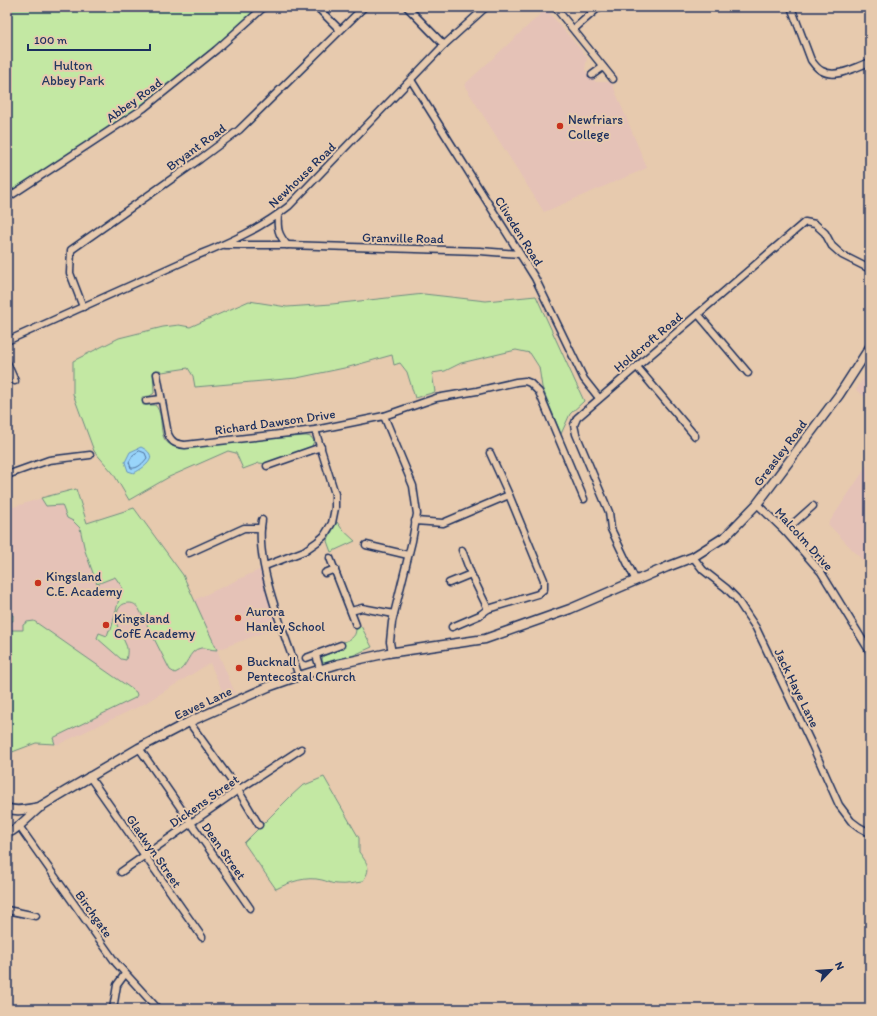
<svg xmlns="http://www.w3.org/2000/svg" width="877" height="1016" font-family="Itim,sans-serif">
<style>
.built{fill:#e5c2b7}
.green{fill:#c3e8a3;stroke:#6f8c80}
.water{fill:#99d5fa;stroke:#6793bc}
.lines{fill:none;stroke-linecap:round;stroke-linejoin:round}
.shore{stroke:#4d719c;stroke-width:1}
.minor-casing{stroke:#1b2f5e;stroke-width:9}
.tertiary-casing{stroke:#1b2f5e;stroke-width:11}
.minor{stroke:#e7caae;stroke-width:6}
.tertiary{stroke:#e7caae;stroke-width:8}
.poi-dot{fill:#c8321e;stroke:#e7caae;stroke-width:1.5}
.labels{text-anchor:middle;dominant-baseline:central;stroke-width:4;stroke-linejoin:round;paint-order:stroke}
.park-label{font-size:13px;fill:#233861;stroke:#e7caae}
.street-label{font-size:13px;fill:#1b2f5e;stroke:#e7caae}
.poi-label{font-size:13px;fill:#1b2f5e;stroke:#e7caae;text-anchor:start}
</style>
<rect width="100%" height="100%" fill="#e7caae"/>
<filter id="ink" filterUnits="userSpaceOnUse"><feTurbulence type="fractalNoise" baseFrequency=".025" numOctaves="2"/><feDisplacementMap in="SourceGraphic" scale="8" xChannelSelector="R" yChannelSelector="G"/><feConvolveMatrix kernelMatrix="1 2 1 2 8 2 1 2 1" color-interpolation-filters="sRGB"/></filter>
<g filter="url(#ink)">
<!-- built -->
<g class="built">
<polygon points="546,9 587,57 585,70 596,82 608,82 611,81 647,168 544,212 464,85"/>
<polygon points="869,369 870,370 870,400 856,390"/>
<polygon points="870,461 870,568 828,524"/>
<polygon points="76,489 87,523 134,508 183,575 194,600 261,569 271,608 278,627 217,650 235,693 225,697 210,663 142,705 59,744 36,743 7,754 7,509 58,493"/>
</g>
<!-- green -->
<g class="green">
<polygon points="7,7 261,7 215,46 141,106 7,195"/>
<path d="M424,294L486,301L536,296L584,401L570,414L561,434L542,387L539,367L530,353L516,350L461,363L445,371L432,373L435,392L415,398L407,372L400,363L394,365L392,355L349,367L297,378L195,387L193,376L188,368L162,372L160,370L153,371L154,393L150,396L142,397L143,405H155C168,418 151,446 183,448L277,438L306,436L311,437L314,441L311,448L269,464L259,463L243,469L236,453L228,451L169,477L129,500L113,473L94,451L73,394V361L119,338L163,327L179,325L190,327L249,301L287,307L332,304Z"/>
<path d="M76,489L87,523L134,508L183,575L217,650C210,650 205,647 201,648C187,650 189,668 175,673L170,670L139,609C136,605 134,603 129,603C116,603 115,618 118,628C119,634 124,639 126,645C128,649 127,656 126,660L121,659L97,638L99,633L107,636L109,630H111L122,587L115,577L97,584L85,551L80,528L73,521L67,518L62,505L46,506L41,498Z"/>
<polygon points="337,522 342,529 355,541 331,552 327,541"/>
<polygon points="7,615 13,615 13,621 9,621 10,630 23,630 23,625 27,622 34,621 136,692 137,695 135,698 53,738 55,744 36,743 7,754"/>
<path d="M361,626L372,647L354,655L323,664L322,660L323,656L343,648L341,643C349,640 356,638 356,629Z"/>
<path d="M324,777L359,838V852C368,864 372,869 362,882C354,883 345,885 337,884C331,884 327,881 322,880C306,876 290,882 276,889L244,843L291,796L302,786Z"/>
</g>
<!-- water -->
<path class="water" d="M141,447C160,456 147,466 134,473L128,471L125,462L130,452Z"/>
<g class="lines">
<!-- shore -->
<path class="shore" d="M140,451L145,453L147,458C143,463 138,469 131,468L129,462L133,455Z"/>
<!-- minor casing -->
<g class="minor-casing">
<g id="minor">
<polyline points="317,7 340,30"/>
<polyline points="407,7 444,45"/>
<polyline points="555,7 613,79"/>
<path d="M791,7L811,60C814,64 817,69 822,71C836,79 856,67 870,62"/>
<polyline points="574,29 599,7"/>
<polyline points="592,75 603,67"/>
<polyline points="411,80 535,278 584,379 599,398"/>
<polyline points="7,198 144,108 216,50 264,7"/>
<path d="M278,215C277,229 278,234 287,245"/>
<polyline points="225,245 287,245 480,251 519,254"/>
<polyline points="83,307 70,273 71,250 200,159 239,130 364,7"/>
<polyline points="698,314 748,373"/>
<path d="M7,341L198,255C231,242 261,228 289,206L444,45L486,7"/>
<polyline points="7,363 15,381"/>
<polyline points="637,367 695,436"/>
<path d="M157,374L168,434C172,443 176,444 185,445L315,430L384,416L436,398L477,391L516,382L525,381L530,383L539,392L584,499"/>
<polyline points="146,401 161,399"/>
<polyline points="384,416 413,486 417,514 412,541 392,622 390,642 392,653"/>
<polyline points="267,466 321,447"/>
<polyline points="7,475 49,460 90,455"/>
<polyline points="757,504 785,531 821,572 870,652"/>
<path d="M262,520C254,563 285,635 299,676"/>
<polyline points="415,521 443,523 509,495"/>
<polyline points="785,531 813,506"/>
<polyline points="366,545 408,555"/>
<polyline points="462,550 471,574 488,609"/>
<polyline points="189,553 244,528 261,528"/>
<polyline points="693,557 703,570 726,588 736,598 756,628 812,745 839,805 851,821 859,827 870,833"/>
<polyline points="330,558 356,625"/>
<polyline points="265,566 304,551 317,542 324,536 332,523 335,508 335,494 315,430"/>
<polyline points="325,573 335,569"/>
<polyline points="636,581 611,529 609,512 576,434 574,425 577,418 805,222 815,224 825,233 832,246 842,255 870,269"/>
<polyline points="449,583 471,574"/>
<polyline points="351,611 362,608 394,614"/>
<polyline points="452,627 480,615 488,609 538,594 544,589 544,580 509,495 490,453"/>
<polyline points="316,655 320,669"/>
<polyline points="306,658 341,645"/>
<polyline points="189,722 238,790 259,825"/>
<polyline points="139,748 250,908"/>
<polyline points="89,776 202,937"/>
<polyline points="19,826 116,963 158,1009"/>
<polyline points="121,872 238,790 301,749"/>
<polyline points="7,910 36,916"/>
<polyline points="113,1009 117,985 125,974"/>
</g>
</g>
<!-- tertiary casing -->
<g class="tertiary-casing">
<g id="tertiary">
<path d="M7,808C17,813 30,808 41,807"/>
<polyline points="7,832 12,831 19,826 41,806 66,791 139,748 189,722 268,687 299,676 338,664 388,653 485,639 570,609 667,567 693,557 726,536 757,504 839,395 870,347"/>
</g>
</g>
<!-- minor -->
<use href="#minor" class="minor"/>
<!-- tertiary -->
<use href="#tertiary" class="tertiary"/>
</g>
</g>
<!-- markers -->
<g class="poi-dot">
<circle cx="560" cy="126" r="4"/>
<circle cx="38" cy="583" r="4"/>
<circle cx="238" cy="618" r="4"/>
<circle cx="106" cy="625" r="4"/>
<circle cx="239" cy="668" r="4"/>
</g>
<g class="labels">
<!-- park labels -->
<g class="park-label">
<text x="73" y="65">Hulton<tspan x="73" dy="15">Abbey Park</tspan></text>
</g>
<!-- street labels -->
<g class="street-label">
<text transform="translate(134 100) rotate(-36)">Abbey Road</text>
<text transform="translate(196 147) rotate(-36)">Bryant Road</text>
<text transform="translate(302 175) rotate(-44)">Newhouse Road</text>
<text transform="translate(519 231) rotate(58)">Cliveden Road</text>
<text transform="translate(403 238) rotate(1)">Granville Road</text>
<text transform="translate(648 342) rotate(-40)">Holdcroft Road</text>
<text transform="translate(275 422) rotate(-8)">Richard Dawson Drive</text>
<text transform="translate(780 453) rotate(-53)">Greasley Road</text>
<text transform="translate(804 539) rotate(48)">Malcolm Drive</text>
<text transform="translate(797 688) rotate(64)">Jack Haye Lane</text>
<text transform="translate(203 703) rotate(-25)">Eaves Lane</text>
<text transform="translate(204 801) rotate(-35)">Dickens Street</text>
<text transform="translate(154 851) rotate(55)">Gladwyn Street</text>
<text transform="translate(224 851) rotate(55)">Dean Street</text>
<text transform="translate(94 914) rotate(55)">Birchgate</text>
</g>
<!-- poi labels -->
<g class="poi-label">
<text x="568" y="119">Newfriars<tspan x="568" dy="15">College</tspan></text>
<text x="46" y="576">Kingsland<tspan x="46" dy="15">C.E. Academy</tspan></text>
<text x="246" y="611">Aurora<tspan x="246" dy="15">Hanley School</tspan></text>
<text x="114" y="618">Kingsland<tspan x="114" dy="15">CofE Academy</tspan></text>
<text x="247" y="661">Bucknall<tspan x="247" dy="15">Pentecostal Church</tspan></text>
</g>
</g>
<!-- margin -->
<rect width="877" height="1016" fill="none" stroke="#e7caae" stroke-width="24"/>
<rect x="12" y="12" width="853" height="992" fill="none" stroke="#1b2f5e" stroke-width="1.5" filter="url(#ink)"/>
<!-- north arrow -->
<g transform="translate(831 970) rotate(65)" stroke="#e7caae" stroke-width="3" paint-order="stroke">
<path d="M0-3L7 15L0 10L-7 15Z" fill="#1b2f5e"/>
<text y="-6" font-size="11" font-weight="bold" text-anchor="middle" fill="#1b2f5e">N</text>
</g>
<!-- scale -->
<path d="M28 44v6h122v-6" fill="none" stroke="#1b2f5e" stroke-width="2"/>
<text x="34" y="44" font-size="12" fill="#1b2f5e" stroke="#e7caae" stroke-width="3" paint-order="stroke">100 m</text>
</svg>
